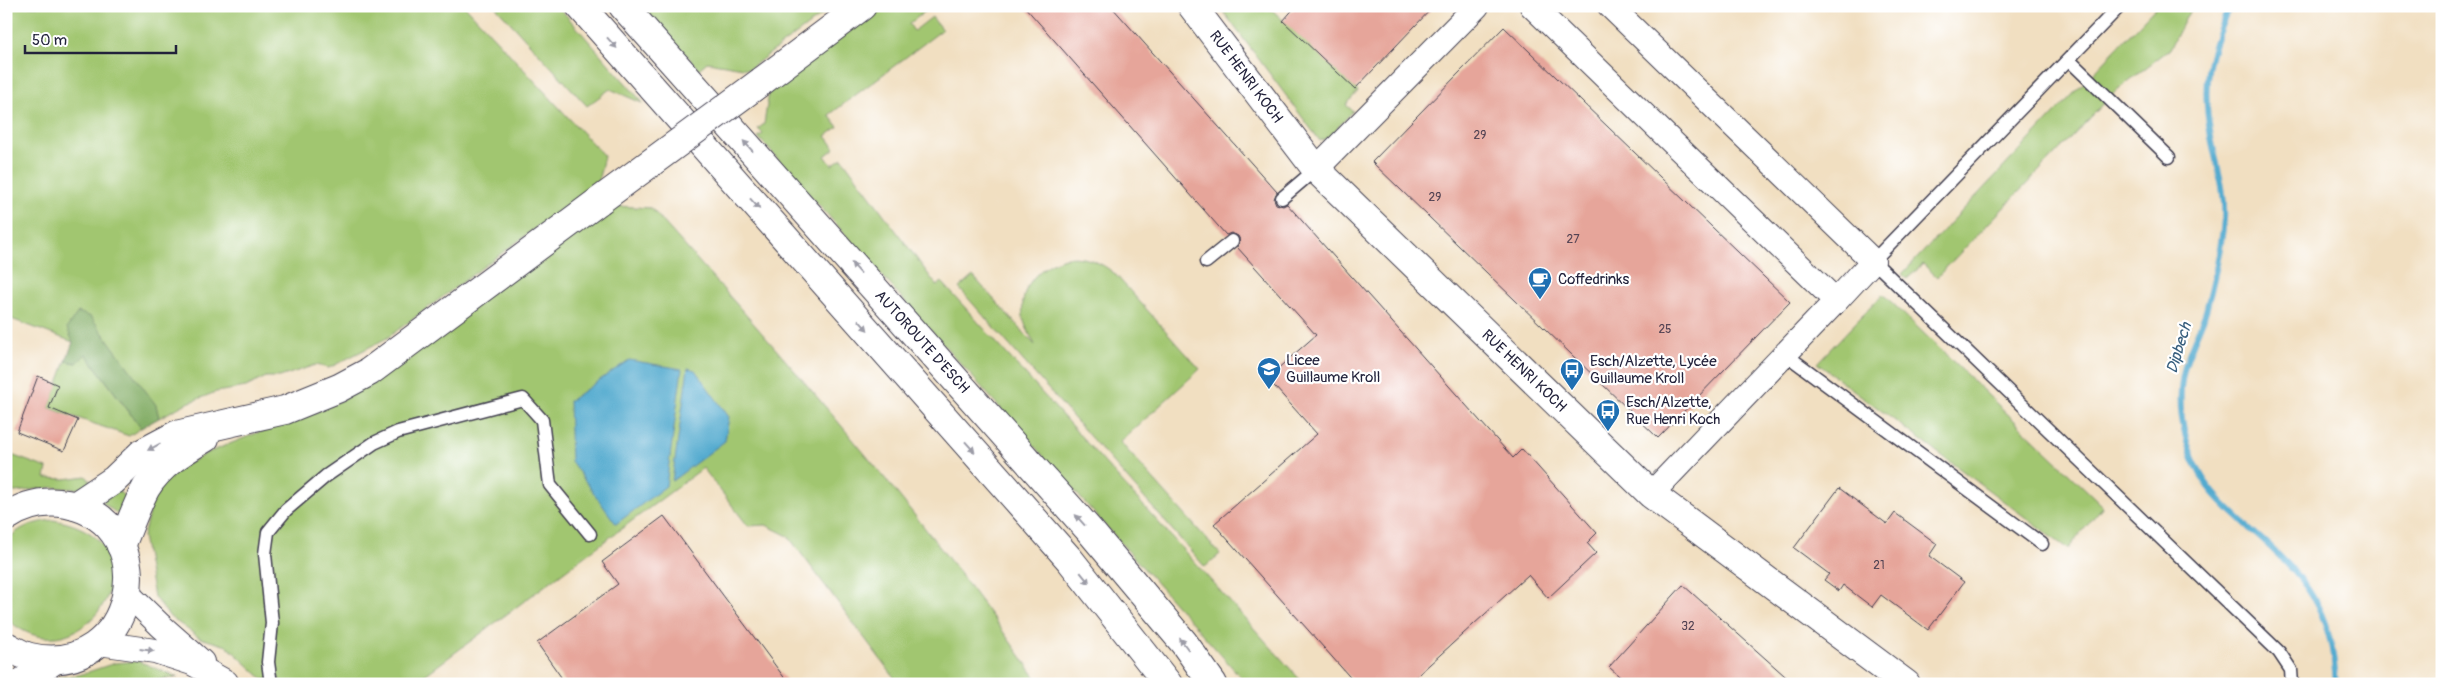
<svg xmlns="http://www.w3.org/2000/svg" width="2448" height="690" font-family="Pangolin,sans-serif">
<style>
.green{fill:#a1c670;stroke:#627456}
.forest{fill:#80ab62;stroke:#51664e}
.water{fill:#52aacf;stroke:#3a6685}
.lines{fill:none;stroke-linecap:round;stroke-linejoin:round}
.stream{stroke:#52aacf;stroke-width:6}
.building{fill:#e6a59a}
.lane-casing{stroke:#413e4f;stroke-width:15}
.street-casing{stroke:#413e4f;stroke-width:26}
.secondary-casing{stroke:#413e4f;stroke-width:30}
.primary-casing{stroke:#413e4f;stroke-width:30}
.highway-casing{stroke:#413e4f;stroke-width:30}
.lane{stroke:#fff;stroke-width:12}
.street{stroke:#fff;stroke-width:24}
.secondary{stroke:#fff;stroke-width:28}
.primary{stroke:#fff;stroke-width:28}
.highway{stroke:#fff;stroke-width:28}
.secondary-bridge-casing{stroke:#413e4f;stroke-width:30;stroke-linecap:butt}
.secondary-bridge{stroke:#fff;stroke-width:28}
.oneway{fill:#9c9ca7}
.labels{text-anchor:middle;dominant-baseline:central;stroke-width:4.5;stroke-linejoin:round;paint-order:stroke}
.number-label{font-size:12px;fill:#534353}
.street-label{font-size:15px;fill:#22223b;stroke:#fff}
.poi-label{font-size:15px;fill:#22223b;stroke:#fff;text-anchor:start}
.water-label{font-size:16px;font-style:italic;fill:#385f7e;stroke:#fff}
</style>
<rect width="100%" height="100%" fill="#fff"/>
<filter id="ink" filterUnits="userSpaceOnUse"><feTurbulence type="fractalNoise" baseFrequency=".02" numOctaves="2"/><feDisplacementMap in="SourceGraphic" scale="10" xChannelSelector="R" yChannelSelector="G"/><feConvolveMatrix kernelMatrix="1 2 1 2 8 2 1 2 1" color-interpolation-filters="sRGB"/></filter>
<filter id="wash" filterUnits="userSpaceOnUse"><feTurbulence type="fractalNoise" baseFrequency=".0096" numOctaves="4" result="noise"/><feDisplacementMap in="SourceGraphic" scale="20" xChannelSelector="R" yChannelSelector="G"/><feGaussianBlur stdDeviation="1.12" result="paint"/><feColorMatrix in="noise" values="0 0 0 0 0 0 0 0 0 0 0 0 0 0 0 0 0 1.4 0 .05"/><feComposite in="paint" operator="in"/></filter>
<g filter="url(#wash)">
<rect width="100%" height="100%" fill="#f1dfc1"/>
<!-- green -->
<g class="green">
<polygon points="6,6 465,6 604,156 598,182 387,338 329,368 315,365 280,377 266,377 246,387 216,392 185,404 159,418 155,405 73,342 6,317"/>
<polygon points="495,6 558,6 644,104 610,89 587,106"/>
<polygon points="642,6 834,6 749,69 707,62 699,69"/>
<polygon points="883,6 932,6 909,24 914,31 932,17 942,30 829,115 838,127 826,136 835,148 825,156 832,165 842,158 937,286 942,282 1304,684 1247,684 758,137 763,134 758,129 764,124 769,92"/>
<polygon points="1219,6 1268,6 1358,91 1346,105 1353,111 1329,137 1320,141"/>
<polygon points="2157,6 2192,6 2170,49 2117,90 1937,277 1923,264 1907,279 1902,274"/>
<path d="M616,206L651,208C788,361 924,515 1040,684H899L788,536L766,525L748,526L703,468L413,684H281L278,676L264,680L227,646L200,638L170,617L154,597L143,536L154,494L175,471L207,453L264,430L312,414L344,399L605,209L608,212Z"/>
<path d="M1068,257C1087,257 1099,261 1114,273L1200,369L1120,442L1220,554L1205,567L959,288L973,276L1035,345C1031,336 1024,326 1023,316C1019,285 1040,265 1068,257Z"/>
<polygon points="1883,294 2103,506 2068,549 1817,363"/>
<polygon points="86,354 141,428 129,436 49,408 66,361 77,363"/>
<path d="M6,453L47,468L45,478L65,479L86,476L93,484C78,493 62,486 46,488C32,489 20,493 6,492Z"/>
<polygon points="116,489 130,501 120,516 102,502"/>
<path d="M53,520C175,539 82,690 6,618V542C17,527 35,522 53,520Z"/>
<polygon points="138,661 178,677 132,684 41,684 49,679 79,675 115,663"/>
</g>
<!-- forest -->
<polygon class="forest" points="78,312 91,317 156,405 159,418 141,428 86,354 77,363 66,361 73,342 67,328"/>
<!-- water -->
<g class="water">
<polygon points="629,360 682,369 666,486 616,524 571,461 569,401"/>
<polygon points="688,368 695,370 729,417 725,441 672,481"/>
</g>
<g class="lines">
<!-- stream -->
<path class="stream" d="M2230,6C2207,55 2201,84 2211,137C2216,164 2226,191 2224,219C2221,250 2214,281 2206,311C2201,327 2193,341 2188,357C2174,395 2181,438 2200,473C2212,495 2232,512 2250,529C2305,577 2332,607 2336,684"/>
</g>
<g id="blocks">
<!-- building -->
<g class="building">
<polygon points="1024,6 1111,6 1277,192 1274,199 1276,204 1283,206 1287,204 1513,458 1522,449 1597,533 1587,543 1596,553 1548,598 1528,575 1408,684 1356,684 1214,524 1317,434 1267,378 1316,335 1237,247 1240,240 1238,236 1231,233 1226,235"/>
<polygon points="1296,6 1434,6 1355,89 1283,21"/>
<polygon points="1504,27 1790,302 1658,438 1372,162"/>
<polygon points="38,376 58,385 49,408 78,420 64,451 17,432"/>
<polygon points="1839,488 1887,524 1895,513 1937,544 1929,556 1964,582 1928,630 1881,595 1872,607 1843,585 1839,591 1824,580 1829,574 1794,548"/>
<polygon points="664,516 789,684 566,684 537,643 618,584 602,562"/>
<polygon points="1683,585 1794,684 1628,684 1609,667"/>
</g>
</g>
</g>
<g filter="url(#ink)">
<use href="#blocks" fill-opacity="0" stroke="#413e4f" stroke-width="1"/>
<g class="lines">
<!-- lane casing -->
<g class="lane-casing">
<g id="lane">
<polyline points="2120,6 1873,261 2279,652 2291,670 2292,684"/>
<polyline points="2069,60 2169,157"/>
<polyline points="1282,198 1316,169"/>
<polyline points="1206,262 1232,241"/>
<polyline points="1785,354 2042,544"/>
<polyline points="271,684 268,662 272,623 265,554 268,532 286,510 326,476 374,443 398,432 523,399 542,420 550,485 590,534"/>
</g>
</g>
<!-- street casing -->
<g class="street-casing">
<g id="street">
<polyline points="1532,6 1836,301 1651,494"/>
<polyline points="1610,6 1873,261 1836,301"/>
<polyline points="1316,169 1477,6"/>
<polyline points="128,594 160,625 202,662"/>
<polyline points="99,643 155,651 192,663 226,682"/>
</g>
</g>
<!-- secondary casing -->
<g class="secondary-casing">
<g id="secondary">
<polyline points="1192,6 1316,169 1651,494 1906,684"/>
<polyline points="762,81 862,6"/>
<polyline points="75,506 114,480 142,453 176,435 285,410 339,388 369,372 599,201"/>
<path d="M121,546C129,527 136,506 146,488C160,465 183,451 205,438"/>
<polyline points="20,684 54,660"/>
</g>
</g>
<!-- primary casing -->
<g class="primary-casing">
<path id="primary" d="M6,517C25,504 45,500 67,504C168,525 135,681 30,657C22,655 14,650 6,646"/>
</g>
<!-- highway casing -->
<g class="highway-casing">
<g id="highway">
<polyline points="580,6 1070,560 1168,684"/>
<polyline points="623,6 1090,531 1184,643 1213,684"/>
</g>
</g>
<!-- lane -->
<use href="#lane" class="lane"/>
<!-- street -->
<use href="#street" class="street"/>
<!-- secondary -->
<use href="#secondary" class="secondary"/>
<!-- primary -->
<use href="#primary" class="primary"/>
<!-- highway -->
<use href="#highway" class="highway"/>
<!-- secondary-bridge casing -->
<g class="secondary-bridge-casing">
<polyline id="secondary-bridge" points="599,201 762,81"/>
</g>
<!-- secondary-bridge -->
<use href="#secondary-bridge" class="secondary-bridge"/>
</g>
<!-- one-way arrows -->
<defs><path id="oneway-solid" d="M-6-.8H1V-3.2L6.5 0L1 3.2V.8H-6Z" transform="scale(1.25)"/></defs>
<g class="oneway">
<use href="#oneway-solid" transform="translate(612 43) rotate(48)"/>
<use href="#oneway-solid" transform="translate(748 146) rotate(-132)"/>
<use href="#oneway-solid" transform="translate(755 204) rotate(48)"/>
<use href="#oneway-solid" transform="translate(856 268) rotate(-132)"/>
<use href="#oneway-solid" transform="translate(863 325) rotate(48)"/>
<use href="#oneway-solid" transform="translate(154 447) rotate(152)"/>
<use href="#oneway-solid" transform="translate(970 447) rotate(48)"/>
<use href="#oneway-solid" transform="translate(1080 520) rotate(-132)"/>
<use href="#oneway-solid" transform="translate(1085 578) rotate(51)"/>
<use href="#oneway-solid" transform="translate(1184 644) rotate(-127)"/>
<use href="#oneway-solid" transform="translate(147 650) rotate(8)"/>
</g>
</g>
<!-- icons -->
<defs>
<g id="cafe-pin" transform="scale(1.25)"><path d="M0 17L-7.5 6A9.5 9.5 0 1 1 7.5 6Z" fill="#1f6fb2" stroke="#fff"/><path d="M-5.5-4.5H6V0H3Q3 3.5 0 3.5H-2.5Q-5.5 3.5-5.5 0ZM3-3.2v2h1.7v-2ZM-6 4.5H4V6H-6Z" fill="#fff"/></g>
<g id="school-pin" transform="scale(1.25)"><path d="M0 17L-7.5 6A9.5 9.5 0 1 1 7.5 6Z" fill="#1f6fb2" stroke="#fff"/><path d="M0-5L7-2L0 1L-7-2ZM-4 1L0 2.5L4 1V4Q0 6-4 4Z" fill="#fff"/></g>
<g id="bus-pin" transform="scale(1.25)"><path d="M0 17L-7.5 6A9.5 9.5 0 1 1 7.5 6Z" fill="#1f6fb2" stroke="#fff"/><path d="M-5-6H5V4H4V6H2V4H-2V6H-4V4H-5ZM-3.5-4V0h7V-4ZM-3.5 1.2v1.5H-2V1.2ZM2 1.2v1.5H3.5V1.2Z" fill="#fff"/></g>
</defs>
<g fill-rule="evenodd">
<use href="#cafe-pin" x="1540" y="279"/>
<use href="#school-pin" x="1269" y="369"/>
<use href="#bus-pin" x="1572" y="370"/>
<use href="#bus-pin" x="1608" y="411"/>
</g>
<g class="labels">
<!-- number labels -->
<g class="number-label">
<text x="1480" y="135">29</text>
<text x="1435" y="197">29</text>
<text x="1573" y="239">27</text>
<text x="1665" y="329">25</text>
<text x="1879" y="565">21</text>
<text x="1688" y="626">32</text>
</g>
<!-- street labels -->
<g class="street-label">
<text transform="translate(1246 77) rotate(53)">RUE HENRI KOCH</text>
<text transform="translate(922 342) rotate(48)">AUTOROUTE D'ESCH</text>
<text transform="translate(1524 371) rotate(44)">RUE HENRI KOCH</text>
</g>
<!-- poi labels -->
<g class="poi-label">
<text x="1558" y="279">Coffedrinks</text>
<text x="1286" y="360">Licee<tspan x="1286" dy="17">Guillaume Kroll</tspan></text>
<text x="1590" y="361">Esch/Alzette, Lycée<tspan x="1590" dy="17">Guillaume Kroll</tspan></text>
<text x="1626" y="402">Esch/Alzette,<tspan x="1626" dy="17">Rue Henri Koch</tspan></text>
</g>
<!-- water labels -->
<g class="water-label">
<text transform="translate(2179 348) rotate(-73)">Dipbech</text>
</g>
</g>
<!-- margin -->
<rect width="2448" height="690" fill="none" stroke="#fff" stroke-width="25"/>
<!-- scale -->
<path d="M25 45v8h151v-8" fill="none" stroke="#22223b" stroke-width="2.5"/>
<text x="32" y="45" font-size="15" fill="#22223b" stroke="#ffffff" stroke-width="4" paint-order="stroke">50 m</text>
</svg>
